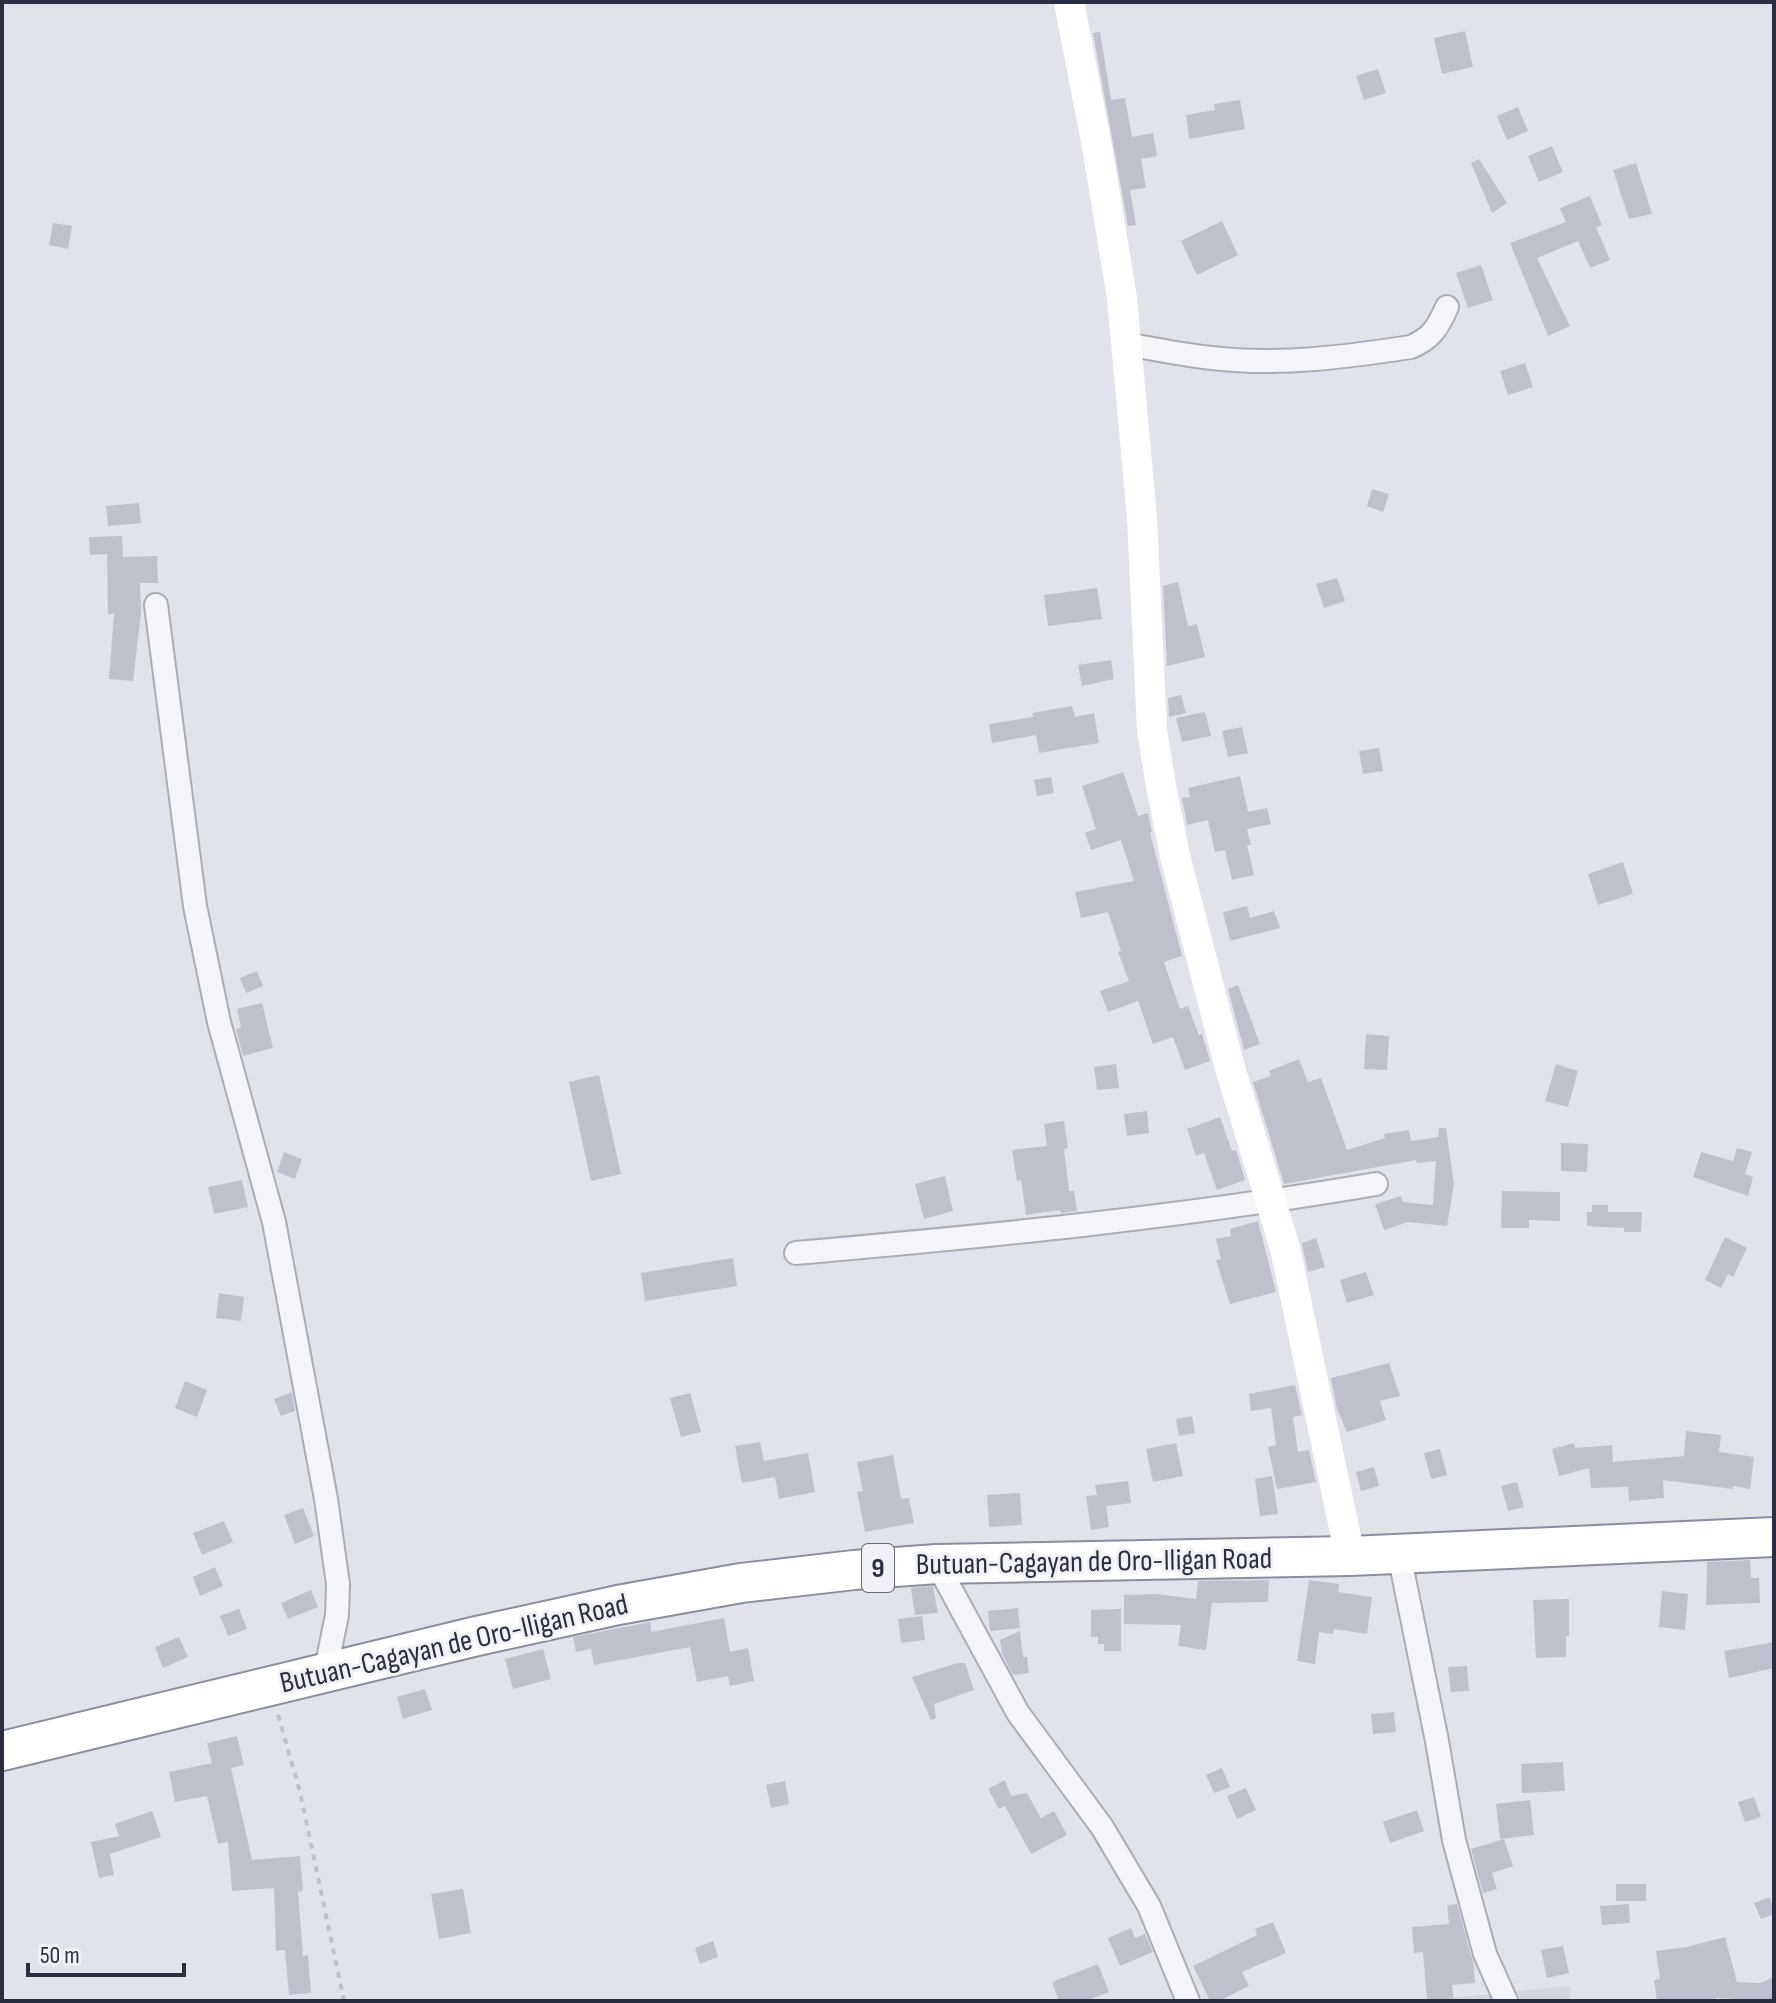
<svg xmlns="http://www.w3.org/2000/svg" width="1776" height="2003" font-family="'Sofia Sans Condensed',sans-serif">
<style>
.built{fill:#d3d5df}
.building{fill:#bec1cd}
.lines{fill:none;stroke-linecap:round;stroke-linejoin:round}
.street-casing{stroke:#aaadb8;stroke-width:26}
.highway-casing{stroke:#888da1;stroke-width:42}
.path{stroke:#bfc1c9;stroke-width:4;stroke-dasharray:6 6;stroke-linecap:butt}
.street{stroke:#f4f5f8;stroke-width:22}
.secondary{stroke:#fff;stroke-width:30}
.highway{stroke:#fff;stroke-width:38}
.labels{text-anchor:middle;dominant-baseline:central;stroke-width:6;stroke-linejoin:round;paint-order:stroke}
.shield{fill:#f1f2f7;stroke:#656978;stroke-width:2}
.shield-label{font-size:28px;font-weight:bold;fill:#292e42}
.street-label{font-size:30px;fill:#292e42;stroke:#f1f2f7}
</style>
<rect width="100%" height="100%" fill="#e1e3ea"/>
<!-- built -->
<polygon class="built" points="1569,1986 1571,2001 1422,2001"/>
<!-- building -->
<g class="building">
<polygon points="1465,31 1473,67 1442,74 1434,38"/>
<polygon points="1100,32 1111,100 1125,98 1132,137 1153,133 1157,156 1141,159 1146,188 1130,190 1136,225 1128,226 1093,33"/>
<polygon points="1378,69 1386,93 1364,100 1356,76"/>
<polygon points="1240,100 1245,129 1189,139 1186,115 1215,110 1214,104"/>
<polygon points="1518,107 1528,131 1507,140 1497,116"/>
<polygon points="1552,146 1563,172 1539,182 1528,156"/>
<polygon points="1479,159 1507,203 1492,213 1471,163"/>
<polygon points="1636,163 1652,214 1629,219 1613,170"/>
<polygon points="1590,196 1602,225 1596,227 1610,260 1590,268 1578,241 1537,258 1570,326 1548,336 1510,243 1566,222 1560,208"/>
<polygon points="1222,221 1238,255 1197,275 1181,241"/>
<polygon points="53,223 72,226 68,249 49,245"/>
<polygon points="1481,265 1493,300 1468,308 1456,273"/>
<polygon points="1525,363 1533,387 1508,395 1500,371"/>
<polygon points="1372,489 1389,494 1383,512 1367,506"/>
<polygon points="139,503 141,523 108,526 106,506"/>
<polygon points="122,536 123,557 157,556 158,583 140,583 141,613 133,681 109,679 114,614 108,614 107,554 90,555 89,537"/>
<polygon points="1337,578 1345,601 1324,608 1316,584"/>
<polygon points="1178,582 1188,626 1197,624 1205,657 1167,666 1163,586"/>
<polygon points="1097,588 1102,619 1048,626 1044,595"/>
<polygon points="1111,660 1114,679 1082,686 1078,665"/>
<polygon points="1181,695 1186,713 1169,717 1168,698"/>
<polygon points="1072,706 1075,717 1094,713 1099,743 1039,753 1036,735 992,743 989,724 1033,717 1032,713"/>
<polygon points="1205,712 1211,736 1182,742 1176,718"/>
<polygon points="1242,727 1248,753 1228,757 1222,731"/>
<polygon points="1379,748 1383,771 1363,774 1359,751"/>
<polygon points="1123,772 1138,816 1148,813 1152,832 1150,833 1182,956 1164,962 1180,1009 1188,1006 1199,1035 1202,1034 1210,1061 1185,1070 1173,1037 1153,1044 1138,1001 1108,1012 1100,991 1129,981 1118,952 1121,951 1108,912 1081,918 1075,892 1134,881 1121,840 1091,850 1085,833 1096,829 1082,786"/>
<polygon points="1240,776 1248,812 1267,808 1271,824 1247,829 1251,845 1247,845 1254,875 1232,880 1225,850 1215,852 1208,820 1187,825 1182,798 1190,797 1188,788"/>
<polygon points="1051,777 1054,793 1037,796 1034,780"/>
<polygon points="1623,862 1633,894 1598,905 1588,874"/>
<polygon points="1247,906 1250,918 1274,911 1280,928 1230,941 1223,912"/>
<polygon points="257,971 263,986 246,993 240,978"/>
<polygon points="1238,985 1260,1044 1244,1050 1228,989"/>
<polygon points="262,1003 273,1048 243,1056 236,1029 241,1028 237,1009"/>
<polygon points="1366,1034 1389,1036 1387,1070 1364,1069"/>
<polygon points="1299,1059 1308,1082 1321,1078 1347,1150 1385,1138 1384,1134 1409,1130 1411,1141 1438,1137 1439,1128 1446,1128 1454,1184 1447,1226 1408,1222 1384,1230 1375,1204 1401,1196 1403,1202 1433,1205 1436,1161 1417,1163 1416,1160 1284,1184 1253,1082 1271,1076 1269,1071"/>
<polygon points="1116,1064 1119,1088 1097,1090 1094,1067"/>
<polygon points="1556,1064 1578,1071 1568,1107 1545,1101"/>
<polygon points="599,1075 621,1174 591,1181 569,1082"/>
<polygon points="1147,1111 1149,1133 1127,1136 1124,1114"/>
<polygon points="1220,1117 1232,1151 1236,1150 1245,1180 1217,1190 1204,1153 1196,1156 1187,1129"/>
<polygon points="1064,1121 1068,1148 1064,1149 1069,1191 1074,1191 1077,1211 1061,1213 1060,1210 1026,1215 1021,1180 1017,1181 1012,1150 1047,1146 1044,1124"/>
<polygon points="1561,1143 1588,1144 1587,1172 1561,1171"/>
<polygon points="1737,1148 1752,1152 1745,1174 1753,1177 1748,1196 1693,1177 1701,1152 1733,1161"/>
<polygon points="284,1152 302,1159 295,1179 277,1172"/>
<polygon points="945,1176 953,1211 924,1219 915,1184"/>
<polygon points="242,1180 248,1207 214,1214 208,1187"/>
<polygon points="1502,1191 1560,1192 1560,1221 1529,1220 1529,1228 1501,1228"/>
<polygon points="1592,1205 1608,1205 1608,1212 1642,1212 1641,1232 1624,1232 1624,1228 1587,1226 1587,1212 1592,1212"/>
<polygon points="1258,1221 1276,1292 1230,1304 1216,1260 1221,1259 1216,1239 1231,1236 1230,1229"/>
<polygon points="1725,1237 1747,1248 1733,1277 1728,1274 1721,1288 1705,1280"/>
<polygon points="1316,1238 1325,1267 1308,1272 1302,1243"/>
<polygon points="733,1258 737,1286 645,1301 641,1273"/>
<polygon points="1366,1272 1374,1295 1347,1303 1340,1280"/>
<polygon points="219,1293 244,1297 241,1321 216,1318"/>
<polygon points="1389,1363 1400,1396 1380,1401 1386,1420 1347,1432 1337,1409 1331,1378"/>
<polygon points="185,1381 207,1390 197,1417 175,1408"/>
<polygon points="1295,1385 1302,1415 1293,1417 1298,1452 1309,1450 1316,1482 1277,1489 1268,1447 1276,1445 1271,1408 1251,1411 1249,1394"/>
<polygon points="292,1392 295,1411 281,1416 274,1399"/>
<polygon points="690,1393 701,1432 681,1437 670,1398"/>
<polygon points="1192,1416 1195,1433 1179,1436 1176,1419"/>
<polygon points="1686,1431 1721,1435 1719,1452 1754,1457 1750,1489 1733,1486 1733,1489 1663,1480 1664,1498 1629,1501 1628,1487 1591,1488 1589,1468 1559,1476 1552,1449 1574,1443 1575,1448 1612,1445 1613,1462 1684,1456"/>
<polygon points="760,1442 764,1461 808,1453 815,1492 779,1499 775,1477 742,1483 735,1446"/>
<polygon points="1176,1443 1183,1476 1153,1482 1146,1449"/>
<polygon points="1440,1449 1447,1475 1431,1479 1424,1453"/>
<polygon points="893,1455 901,1499 909,1498 914,1523 865,1532 857,1492 863,1491 857,1462"/>
<polygon points="1374,1467 1379,1486 1361,1491 1356,1472"/>
<polygon points="1272,1476 1278,1514 1260,1516 1255,1479"/>
<polygon points="1128,1481 1131,1503 1106,1506 1109,1527 1091,1530 1086,1496 1097,1495 1095,1485"/>
<polygon points="1517,1482 1524,1507 1508,1511 1501,1486"/>
<polygon points="1020,1493 1022,1525 989,1527 987,1495"/>
<polygon points="303,1508 314,1536 295,1544 284,1515"/>
<polygon points="224,1521 233,1542 202,1555 193,1533"/>
<polygon points="1750,1560 1751,1578 1759,1578 1760,1603 1706,1605 1707,1562"/>
<polygon points="215,1567 223,1586 200,1596 193,1577"/>
<polygon points="1269,1580 1268,1602 1212,1603 1206,1650 1178,1646 1181,1625 1124,1624 1124,1595 1157,1594 1196,1599 1198,1581"/>
<polygon points="1309,1580 1339,1584 1338,1592 1372,1597 1367,1634 1334,1629 1333,1634 1319,1632 1315,1664 1297,1661"/>
<polygon points="933,1586 938,1613 915,1615 911,1588"/>
<polygon points="311,1590 318,1607 288,1619 281,1603"/>
<polygon points="1662,1591 1688,1594 1685,1630 1659,1627"/>
<polygon points="1569,1599 1569,1636 1566,1636 1566,1657 1536,1658 1533,1600"/>
<polygon points="1018,1608 1020,1628 990,1631 988,1611"/>
<polygon points="239,1609 247,1629 228,1636 220,1616"/>
<polygon points="1121,1609 1121,1651 1104,1651 1104,1644 1098,1644 1098,1637 1091,1637 1091,1610"/>
<polygon points="922,1616 925,1640 901,1643 898,1619"/>
<polygon points="724,1618 730,1652 748,1648 754,1681 730,1686 728,1676 697,1682 690,1647 594,1665 591,1649 576,1652 573,1637 650,1622 651,1632"/>
<polygon points="1020,1631 1023,1657 1027,1657 1029,1673 1013,1675 1002,1654 1000,1640"/>
<polygon points="179,1637 188,1657 163,1668 155,1647"/>
<polygon points="1774,1642 1774,1668 1729,1678 1724,1651"/>
<polygon points="543,1649 551,1679 513,1689 505,1659"/>
<polygon points="958,1663 965,1663 974,1690 934,1704 936,1718 931,1720 912,1677"/>
<polygon points="1467,1666 1469,1691 1451,1692 1448,1667"/>
<polygon points="425,1689 432,1710 403,1719 397,1697"/>
<polygon points="1394,1712 1396,1732 1373,1734 1371,1714"/>
<polygon points="237,1736 244,1765 231,1768 252,1860 300,1856 303,1891 298,1892 303,1956 308,1955 311,1993 289,1995 285,1950 276,1951 274,1888 232,1891 228,1842 218,1844 207,1796 175,1802 169,1772 212,1763 207,1743"/>
<polygon points="1563,1762 1565,1791 1522,1793 1521,1764"/>
<polygon points="1222,1768 1230,1787 1214,1793 1206,1775"/>
<polygon points="1005,1780 1011,1796 1027,1793 1041,1818 1054,1811 1067,1835 1031,1854 1005,1806 999,1809 988,1789"/>
<polygon points="785,1781 789,1804 771,1808 766,1785"/>
<polygon points="1246,1788 1256,1810 1237,1819 1227,1796"/>
<polygon points="1754,1797 1761,1817 1745,1822 1738,1802"/>
<polygon points="1530,1800 1534,1835 1500,1839 1496,1804"/>
<polygon points="1417,1810 1424,1831 1390,1843 1383,1822"/>
<polygon points="152,1811 161,1837 110,1854 114,1875 99,1878 91,1842 119,1836 115,1824"/>
<polygon points="1504,1839 1513,1866 1492,1873 1497,1889 1483,1893 1471,1849"/>
<rect x="1616" y="1884" width="30" height="17"/>
<polygon points="463,1889 471,1933 439,1939 431,1894"/>
<polygon points="1770,1897 1774,1914 1761,1919 1754,1903"/>
<polygon points="1457,1904 1473,1962 1475,1983 1452,1985 1454,2001 1427,2001 1423,1952 1414,1953 1412,1927 1449,1924 1447,1905"/>
<polygon points="1629,1904 1630,1923 1602,1925 1600,1906"/>
<polygon points="1273,1922 1286,1953 1242,1972 1249,1986 1219,2001 1210,2001 1193,1966 1257,1935 1255,1929"/>
<polygon points="1131,1928 1135,1938 1145,1934 1153,1952 1120,1966 1108,1938"/>
<polygon points="1725,1937 1737,1982 1760,1983 1774,1977 1774,2001 1716,1998 1716,2001 1657,2001 1654,1980 1660,1979 1656,1951 1687,1947"/>
<polygon points="713,1941 718,1957 700,1964 695,1948"/>
<polygon points="1563,1946 1569,1973 1547,1978 1541,1950"/>
<polygon points="1098,1964 1109,1992 1086,2001 1059,2001 1052,1982"/>
</g>
<g class="lines">
<!-- street casing -->
<g class="street-casing">
<g id="street">
<path d="M1126,344C1155,349 1183,355 1212,358C1278,366 1345,357 1411,347C1432,338 1438,327 1447,307"/>
<polyline points="156,605 195,906 219,1022 274,1222 326,1499 338,1584 337,1615 325,1674"/>
<path d="M796,1253C990,1236 1183,1217 1376,1184"/>
<polyline points="1399,1554 1437,1741 1454,1840 1485,1954 1506,2001"/>
<polyline points="937,1564 1018,1713 1102,1827 1149,1906 1188,2001"/>
</g>
</g>
<!-- highway casing -->
<g class="highway-casing">
<polyline id="highway" points="2,1751 477,1636 618,1605 741,1583 854,1570 937,1564 1350,1556 1774,1537"/>
</g>
<!-- path -->
<polyline class="path" points="278,1715 300,1792 344,2001"/>
<!-- street -->
<use href="#street" class="street"/>
<!-- secondary -->
<polyline class="secondary" points="1069,2 1098,152 1122,298 1142,518 1152,730 1161,786 1175,856 1230,1068 1285,1248 1350,1556"/>
<!-- highway -->
<use href="#highway" class="highway"/>
</g>
<g class="labels">
<!-- shield labels -->
<rect class="shield" x="862" y="1544" width="32" height="48" rx="6"/>
<g class="shield-label">
<text x="878" y="1568">9</text>
</g>
<!-- street labels -->
<g class="street-label">
<text transform="translate(1094 1562) rotate(-1)">Butuan-Cagayan de Oro-Iligan Road</text>
<text transform="translate(454 1644) rotate(-13)">Butuan-Cagayan de Oro-Iligan Road</text>
</g>
</g>
<!-- border -->
<rect width="1776" height="2003" fill="none" stroke="#292e42" stroke-width="8"/>
<!-- scale -->
<path d="M28 1963v12h156v-12" fill="none" stroke="#292e42" stroke-width="4"/>
<text x="40" y="1963" font-size="24" fill="#292e42" stroke="#f1f2f7" stroke-width="6" paint-order="stroke">50 m</text>
</svg>
